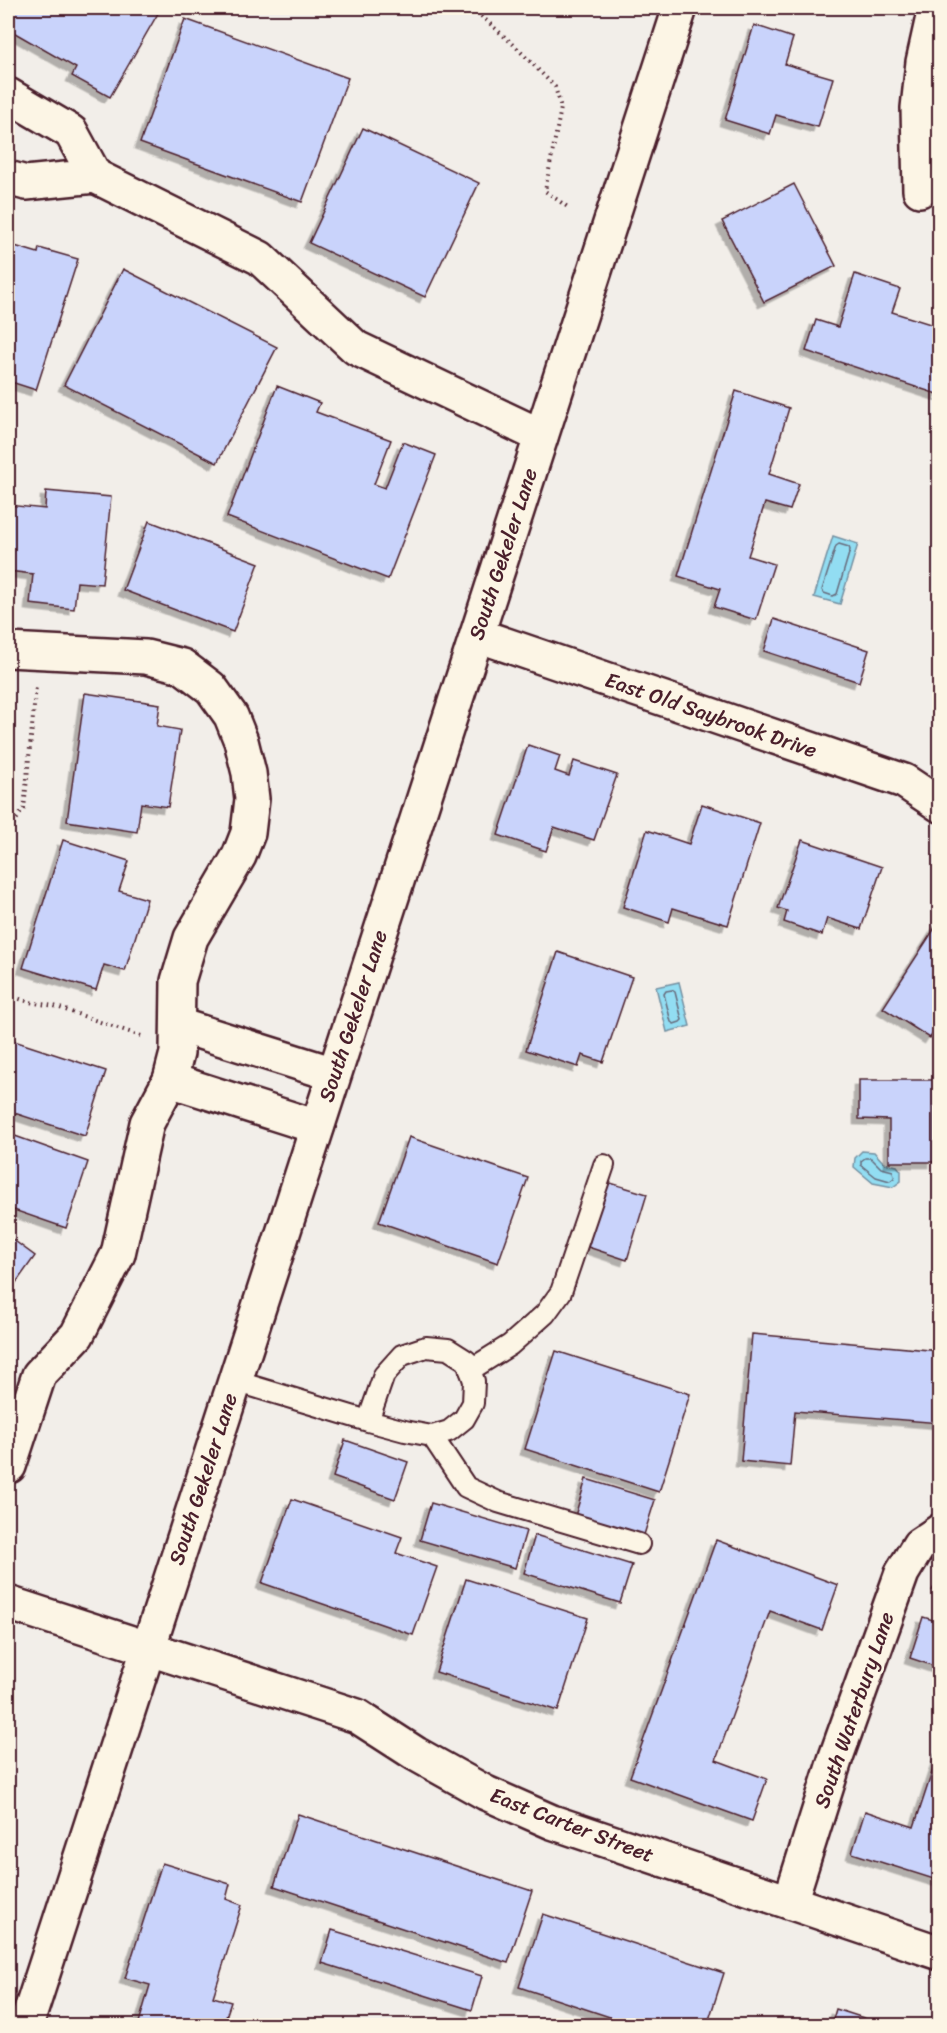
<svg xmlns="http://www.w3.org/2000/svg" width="947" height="2033" font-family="Sriracha,sans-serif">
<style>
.water{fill:#92ddf2;stroke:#7591a2;stroke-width:1.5}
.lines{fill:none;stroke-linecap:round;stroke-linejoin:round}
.shore{stroke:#676b7b;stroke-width:1.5}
.building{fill:#c9d3fb;stroke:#4a1f2b;stroke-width:1.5;filter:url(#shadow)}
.lane-casing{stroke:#4a1f2b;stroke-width:24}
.street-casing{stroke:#4a1f2b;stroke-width:38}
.secondary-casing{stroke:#4a1f2b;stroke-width:38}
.path{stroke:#4a1f2b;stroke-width:4;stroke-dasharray:1.5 4.5;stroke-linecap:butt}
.lane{stroke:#fcf5e5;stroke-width:20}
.street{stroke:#fcf5e5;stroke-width:33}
.secondary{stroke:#fcf5e5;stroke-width:33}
.labels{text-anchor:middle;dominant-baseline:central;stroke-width:5;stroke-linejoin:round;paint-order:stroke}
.street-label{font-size:21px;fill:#4a1f2b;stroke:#fcf5e5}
</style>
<defs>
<filter id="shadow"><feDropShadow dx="-5.5" dy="5.5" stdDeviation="0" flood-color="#0004"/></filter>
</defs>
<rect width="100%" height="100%" fill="#f2eee9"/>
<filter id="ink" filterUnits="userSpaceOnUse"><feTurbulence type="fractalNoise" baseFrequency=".0167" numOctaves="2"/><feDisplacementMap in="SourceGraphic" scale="12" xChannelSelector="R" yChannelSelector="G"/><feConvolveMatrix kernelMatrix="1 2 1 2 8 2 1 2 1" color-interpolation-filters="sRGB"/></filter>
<g filter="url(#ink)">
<!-- water -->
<g class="water">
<polygon points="833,536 858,544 840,604 814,597"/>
<polygon points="679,982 690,1026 667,1032 656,987"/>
<polygon points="862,1151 874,1152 884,1163 897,1166 901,1171 901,1181 893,1187 873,1183 854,1167 855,1158"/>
</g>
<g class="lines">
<!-- shore -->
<g class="shore">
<polygon points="839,544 849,547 850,550 837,594 833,596 824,593 822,590 836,546"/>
<polygon points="672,990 675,992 682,1020 680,1022 674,1024 671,1022 664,994 666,991"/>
<polygon points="865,1158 871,1158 881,1168 893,1171 894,1178 890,1181 876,1177 861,1165 861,1161"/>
</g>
</g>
<!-- building -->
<g class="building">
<polygon points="8,8 161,8 110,97 72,76 76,68 8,29"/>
<polygon points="185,19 348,78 302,202 140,143"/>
<polygon points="754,25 793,38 785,64 833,78 818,127 776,115 770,134 725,120"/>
<polygon points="363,128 479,183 425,297 309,243"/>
<polygon points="794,184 836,266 764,302 722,221"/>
<polygon points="8,244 38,253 39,248 78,259 36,390 8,381"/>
<polygon points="123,269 277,347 217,463 64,385"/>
<polygon points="855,274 900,289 892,312 940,327 940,395 806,351 816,320 838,327"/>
<polygon points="277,386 320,403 316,412 391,440 374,484 385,488 403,442 436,455 388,579 227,517"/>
<polygon points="736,391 789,408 769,474 799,484 790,510 765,503 748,556 774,564 756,620 714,607 720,589 678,576"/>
<polygon points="46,491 111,497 102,584 77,582 74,609 30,604 33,574 8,571 8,505 45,509"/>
<polygon points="149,521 259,563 233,632 123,590"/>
<polygon points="774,619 869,650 859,682 764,651"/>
<polygon points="85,693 160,704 157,726 180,730 168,807 141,803 137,832 67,821"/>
<polygon points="528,745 560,756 555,771 569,776 574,761 617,775 594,840 554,827 546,851 498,835"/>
<polygon points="702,804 760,823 728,925 673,908 669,922 623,907 647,830 689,844"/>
<polygon points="63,840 129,861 119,891 147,899 125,971 104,965 96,990 23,968"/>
<polygon points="802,840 882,867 861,929 827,918 822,935 784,922 787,911 778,908"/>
<polygon points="940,920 940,1023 930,1038 883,1008"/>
<polygon points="558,952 632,977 603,1062 582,1055 578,1067 526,1050"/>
<polygon points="8,1039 106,1071 85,1136 8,1111"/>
<polygon points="859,1080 934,1080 934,1162 889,1162 889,1120 859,1119"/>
<polygon points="15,1136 88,1162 66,1228 8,1208 8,1154"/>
<polygon points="409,1137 528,1178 498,1263 379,1222"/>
<polygon points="607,1182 647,1194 627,1260 588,1247"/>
<polygon points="8,1236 35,1256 8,1294"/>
<polygon points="752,1334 940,1351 940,1423 795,1411 790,1466 741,1461"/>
<polygon points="556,1351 690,1394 659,1492 525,1449"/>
<polygon points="345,1440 408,1462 395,1499 333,1477"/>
<polygon points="586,1479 655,1500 643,1538 575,1516"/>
<polygon points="292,1499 402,1537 396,1553 437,1567 413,1635 262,1583"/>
<polygon points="431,1503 526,1531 515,1568 420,1540"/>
<polygon points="535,1535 632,1565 620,1603 524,1573"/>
<polygon points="716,1540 838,1585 822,1630 770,1611 716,1760 767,1779 752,1821 630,1777"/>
<polygon points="466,1579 588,1618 558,1711 436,1672"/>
<polygon points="923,1617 940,1622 940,1668 910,1658"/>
<polygon points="940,1748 940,1881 852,1853 865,1811 914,1827"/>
<polygon points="298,1814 532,1891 508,1963 274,1886"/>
<polygon points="162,1863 230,1884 226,1899 242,1905 213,1997 231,2002 223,2026 138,2026 150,1985 125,1978"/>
<polygon points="543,1914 724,1973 707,2026 637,2026 519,1987"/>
<polygon points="332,1930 482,1976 472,2010 322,1963"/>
<polygon points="836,2009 870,2020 868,2026 831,2026"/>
</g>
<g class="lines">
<!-- lane casing -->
<g class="lane-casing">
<g id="lane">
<polyline points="470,1370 510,1345 545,1314 561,1292 604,1165"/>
<polyline points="235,1381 368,1421 405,1431 432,1436 449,1431 464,1419 473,1403 474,1381 467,1361 448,1349 426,1347 402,1355 384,1375 368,1421"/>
<polyline points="432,1436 466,1487 498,1502 639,1544"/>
</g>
</g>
<!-- street casing -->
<g class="street-casing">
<g id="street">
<polyline points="8,95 71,132 95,176 26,183 8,178"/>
<polyline points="95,176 260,258 356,348 541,436"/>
<polyline points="920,190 918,108 923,62 935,8"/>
<polyline points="477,635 904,781 940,805"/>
<polyline points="8,650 146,657 182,666 211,688 231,716 241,741 249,773 252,799 248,833 239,856 191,938 178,981 177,1053 170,1080 147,1123 118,1254 77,1335 39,1375 9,1466"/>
<polyline points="178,1025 334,1074"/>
<polyline points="170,1080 317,1127"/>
<polyline points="8,1603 357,1716 416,1754 486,1793 552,1822 940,1953"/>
<polyline points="790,1902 836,1757 902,1573 919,1545 940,1531"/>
</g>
</g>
<!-- secondary casing -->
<g class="secondary-casing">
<polyline id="secondary" points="26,2026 680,8"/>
</g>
<!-- path -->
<g class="path">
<polyline points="346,8 359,9 362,8"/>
<polyline points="472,8 513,44 555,87 561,108 545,191 569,208"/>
<polyline points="8,827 13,824 24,809 36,686"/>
<polyline points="8,995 29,1002 54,1006 144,1037"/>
<polyline points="932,1589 940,1592"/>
</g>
<!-- lane -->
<use href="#lane" class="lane"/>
<!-- street -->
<use href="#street" class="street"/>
<!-- secondary -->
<use href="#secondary" class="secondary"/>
</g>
</g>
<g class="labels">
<!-- street labels -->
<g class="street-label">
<text transform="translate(503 554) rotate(-72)">South Gekeler Lane</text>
<text transform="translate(711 715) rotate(19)">East Old Saybrook Drive</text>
<text transform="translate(353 1016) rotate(-72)">South Gekeler Lane</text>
<text transform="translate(203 1479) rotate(-72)">South Gekeler Lane</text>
<text transform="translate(854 1710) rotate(-71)">South Waterbury Lane</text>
<text transform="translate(572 1825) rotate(21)">East Carter Street</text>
</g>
</g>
<!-- margin -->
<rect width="947" height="2033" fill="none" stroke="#fcf5e5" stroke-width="30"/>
<rect x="15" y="15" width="917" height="2003" fill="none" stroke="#4a1f2b" stroke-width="2" filter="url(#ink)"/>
</svg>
